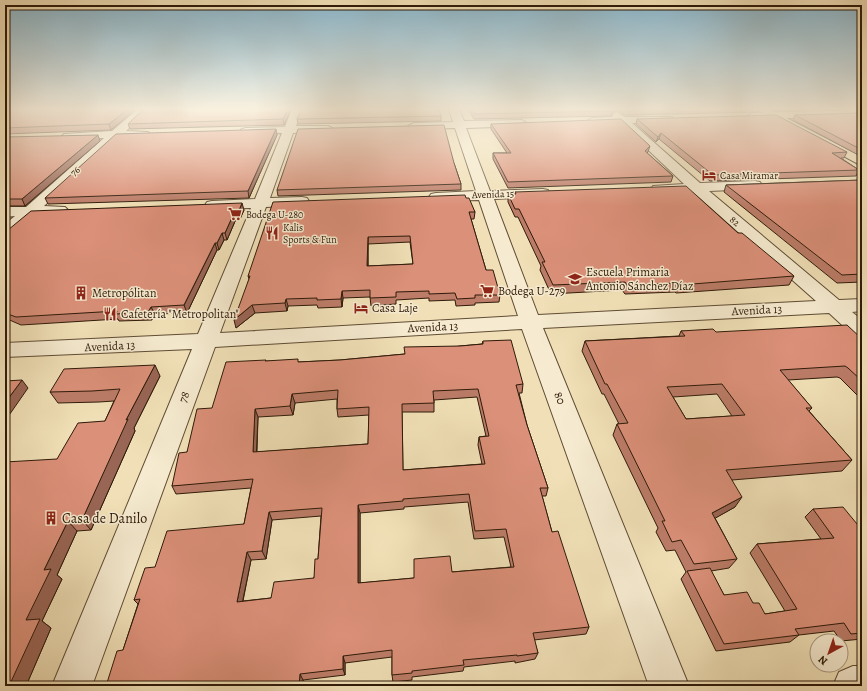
<svg xmlns="http://www.w3.org/2000/svg" width="867" height="691" font-family="Alegreya,serif">
<style>
.lines{fill:none;stroke-linecap:round;stroke-linejoin:round}
.minor-casing{stroke:#5f4c34;stroke-width:2}
.major-casing{stroke:#2e1a09;stroke-width:2}
.minor{fill:#f6ebd0;fill-rule:evenodd}
.major{fill:#f1e0b7;fill-rule:evenodd}
.wall{fill:#bc7c68;stroke:#2e1a09;fill-rule:evenodd}
.shaded-wall{fill:#996555;stroke:#2e1a09}
.building{fill:#db9079;stroke:#2e1a09;fill-rule:evenodd}
.labels{text-anchor:middle;dominant-baseline:central;stroke-width:3;stroke-linejoin:round;paint-order:stroke}
.far-street-label{font-size:10px;fill:#2e1a09;stroke:#f6ebd0}
.far-poi-label{font-size:10px;fill:#2e1a09;stroke:#f6ebd0;text-anchor:start}
.poi-label{font-size:12px;fill:#2e1a09;stroke:#f6ebd0;text-anchor:start}
.street-label{font-size:12px;fill:#2e1a09;stroke:#f6ebd0}
.near-poi-label{font-size:14px;fill:#2e1a09;stroke:#f6ebd0;text-anchor:start}
</style>
<rect width="100%" height="100%" fill="#f1e0b7"/>
<filter id="stains"><feTurbulence type="fractalNoise" baseFrequency=".005" numOctaves="4"/><feColorMatrix values="0 0 0 0 .2 0 0 0 0 .09 0 0 0 0 .02 0 0 0 .5 -.17"/></filter>
<radialGradient id="worn" r=".72"><stop offset=".6" stop-color="#630" stop-opacity="0"/><stop offset="1" stop-color="#630" stop-opacity=".3"/></radialGradient>
<g class="lines">
<!-- minor casing -->
<g class="minor-casing">
<g id="minor">
<polygon points="138,109 149,109 126,131 148,132 150,134 148,136 118,138 44,206 65,207 68,210 65,213 34,216 11,236 5,238 5,224 15,216 5,217 5,207 26,207 104,138 68,139 64,138 62,136 64,134 112,131"/>
<polygon points="292,109 302,109 296,126 328,126 334,129 328,132 293,133 270,198 302,197 307,198 309,201 307,204 302,205 266,207 220,333 518,316 479,200 436,201 431,200 429,197 431,194 436,193 476,191 455,128 414,129 408,126 414,123 453,122 449,109 459,109 464,121 522,120 527,123 522,126 466,128 490,191 543,189 548,190 550,193 548,196 543,197 494,199 538,315 816,301 693,192 658,193 653,192 651,189 653,186 684,184 620,123 592,124 587,121 592,118 613,117 612,115 617,112 625,117 672,117 673,119 672,121 668,122 632,123 700,183 755,181 760,182 762,185 760,188 755,189 709,191 839,300 862,299 862,311 852,312 862,320 862,338 854,336 829,313 543,328 689,686 649,686 522,329 215,347 92,686 52,686 192,349 5,357 5,343 198,334 251,208 212,209 207,208 205,205 207,202 212,201 255,199 282,133 246,134 242,133 240,131 242,129 246,128 285,127"/>
<polygon points="862,110 862,116 752,119 747,116 752,113"/>
<polygon points="853,666 862,666 862,686 833,686 839,672"/>
</g>
</g>
<!-- major casing -->
<g class="major-casing">
<polygon id="major" points="756,109 769,109 862,157 862,166"/>
</g>
<!-- minor -->
<use href="#minor" class="minor"/>
<!-- major -->
<use href="#major" class="major"/>
</g>
<!-- wall -->
<g class="wall">
<polygon points="5,109 136,109 111,130 5,134"/>
<polygon points="144,109 291,109 284,125 130,129 128,124"/>
<polygon points="468,109 759,109 758,112 625,115 617,111 612,112 611,116 474,119"/>
<polygon points="772,109 839,109 776,111"/>
<polygon points="862,113 862,157 793,120 795,115"/>
<polygon points="441,116 441,121 298,124 297,119"/>
<polygon points="637,119 847,152 844,158 841,158 859,170 856,176 710,181 659,139 656,142 636,124"/>
<polygon points="491,124 648,152 647,153 673,176 671,182 508,188 493,159 493,153 507,153 491,129"/>
<polygon points="277,135 249,198 48,204 45,198"/>
<polygon points="5,137 100,141 25,206 5,206"/>
<polygon points="454,163 461,184 461,190 278,196 277,190"/>
<polygon points="862,180 862,282 837,283 724,192 726,185"/>
<polygon points="515,192 738,233 794,276 789,285 676,293 675,292 625,294 622,290 551,294 540,270 541,266 518,217 515,217 508,202 508,194 514,194"/>
<path d="M466,198L475,212L474,219H471L486,270L500,295L499,302L475,303V305L456,306L455,300L429,301V298L396,300V304L371,306L370,297L343,298L342,307L318,308L317,305L288,306L287,311L255,313L236,328L249,279L248,276ZM410,242L413,264L368,266V244Z"/>
<polygon points="244,210 240,219 236,219 227,240 224,240 219,250 217,250 187,313 155,314 152,320 119,321 118,319 21,325 5,318 5,231"/>
<path d="M681,331L862,339V400L840,378L837,377L788,380L812,408L809,411L852,460L842,471L732,480L735,507L715,518L737,559L729,568L711,571L724,595L753,603L765,614L785,611L750,553L757,544L821,539L805,517L813,509L862,530V639L841,641L834,631L799,635L790,642L716,651L681,579L686,572L675,550L666,551L656,532L658,528L613,435L617,424H619L604,394H602L582,351L585,341L679,336ZM717,394L732,416L686,419L673,397Z"/>
<path d="M483,341L523,384L522,393H519L527,425L548,488L546,496H542L552,532L589,627L586,634L534,640L538,653L535,659L515,663V661L464,667L463,671L412,677V680L393,682L392,675V657L345,663V675L303,680V686H106L123,650L138,604L134,600L155,567L244,524L251,488L176,494L172,486L187,452L212,408L266,361L299,362L340,360L405,354L460,346L482,344ZM477,397L486,436L479,437L478,445L482,464L403,470L402,412H434V400ZM337,399V409L338,417L369,415L368,444L257,452L258,417L293,415L295,403ZM468,502L474,539L504,537L511,567L452,572L414,578L360,583V513L404,509V507ZM321,516L318,559L314,578L271,598L243,601L251,560L266,559L272,520Z"/>
<polygon points="160,376 134,428 135,431 91,530 77,531 57,575 62,579 42,621 51,628 26,686 57,459 105,421 114,401 99,402 58,403 50,392"/>
</g>
<!-- shaded-wall -->
<g class="shaded-wall">
<polygon points="128,109 136,109 111,130 109,124"/>
<polygon points="288,109 291,109 284,125 283,119"/>
<polygon points="612,109 617,109 617,111 612,112 611,116"/>
<polygon points="276,129 277,135 249,198 248,191"/>
<polygon points="661,133 659,139 656,142 658,137"/>
<polygon points="98,135 100,141 25,206 22,199"/>
<polygon points="650,146 648,152 643,157 645,151"/>
<polygon points="242,203 244,210 240,219 238,213"/>
<polygon points="5,212 6,212 9,218 5,222"/>
<polygon points="234,213 236,219 227,240 225,233"/>
<polygon points="222,233 224,240 219,250 217,243"/>
<polygon points="368,237 368,273 367,266"/>
<polygon points="215,243 217,250 187,313 184,305"/>
<polygon points="342,291 343,298 342,307 341,299"/>
<polygon points="286,299 288,306 287,311 285,303"/>
<polygon points="252,305 255,313 236,328 234,320"/>
<polygon points="151,307 155,314 152,320 148,312"/>
<polygon points="155,365 160,376 134,428 135,431 91,530 82,520 126,420"/>
<polygon points="22,380 28,388 5,421 5,403"/>
<polygon points="292,394 295,403 293,415 290,406"/>
<polygon points="255,409 258,417 256,461 253,452"/>
<polygon points="742,497 735,507 705,524 712,513"/>
<polygon points="358,505 360,513 360,590 358,583"/>
<polygon points="269,512 272,520 266,559 262,551"/>
<polygon points="68,521 77,531 57,575 62,579 42,621 51,628 26,686 9,686 26,620 44,570"/>
<polygon points="247,552 251,560 241,609 237,602"/>
<polygon points="343,656 345,663 345,675 343,669"/>
<polygon points="300,674 303,680 303,686 299,686"/>
</g>
<!-- building -->
<g class="building">
<polygon points="5,109 128,109 109,124 5,128"/>
<polygon points="144,109 288,109 283,119 128,124"/>
<polygon points="301,109 439,109 441,116 297,119"/>
<polygon points="471,109 612,109 612,111 474,114"/>
<polygon points="624,109 683,109 627,111"/>
<polygon points="862,113 862,150 795,115"/>
<polygon points="776,115 847,152 832,153 859,170 713,175 661,133 658,137 637,119"/>
<polygon points="621,119 650,146 645,151 673,176 508,182 493,153 511,153 491,124"/>
<polygon points="444,125 454,163 461,184 277,190 298,129"/>
<polygon points="276,129 248,191 45,198 116,134"/>
<polygon points="98,135 22,199 5,199 5,137"/>
<polygon points="862,180 862,274 842,275 726,185"/>
<polygon points="686,186 738,233 742,233 794,276 680,285 678,283 627,285 625,282 553,285 542,262 545,262 519,209 515,209 508,194 516,194 515,192"/>
<path d="M465,195L466,198H469L475,212H469L486,270H493L500,295H475V298L457,299L455,293L429,294V291L396,292V297L370,298V290L342,291L341,299L317,300V298L286,299L285,303L252,305L234,320L250,276H248L273,202ZM410,236L413,264L367,266L368,237Z"/>
<polygon points="242,203 238,213 234,213 225,233 222,233 217,243 215,243 184,305 151,307 148,312 116,314 117,311 16,317 5,313 5,241 9,238 5,238 5,231 8,230 31,211"/>
<path d="M847,325L862,339V381L848,368L845,366L780,370L812,408H806L852,460L726,470L742,497L712,513L737,559L694,564L681,540L672,542L662,521H665L617,424L628,423L607,384H605L585,341L685,336L681,331L713,329L716,332ZM722,384L745,415L686,419L667,387Z"/>
<path d="M511,340L523,384L516,385L527,425L548,488H540L552,532L558,531L589,627L533,633L538,653L517,656V655L463,660L464,665L412,671V673L392,675V650L343,656V669L300,674L299,686H106L117,651L123,650L140,599L134,600L145,568L155,567L167,531L244,524L253,479L172,486L179,453L187,452L197,409L212,408L226,362L266,360L265,361L298,359V362L340,360L405,354L404,347L460,346L483,344V341ZM478,389L489,436L479,437L485,464L403,470L402,404L434,403L433,391ZM338,390L337,409L369,407L368,444L253,452L255,409L290,406L292,394ZM469,494L475,531L506,529L514,567L452,572L450,556L414,559V578L358,583V505L403,501V499ZM322,508L318,559H315L314,578L274,582L271,598L237,602L247,552L262,551L269,512Z"/>
<polygon points="155,365 126,420 128,419 82,520 68,521 44,570 51,569 26,620 40,619 9,686 5,686 5,462 57,459 78,423 105,421 120,389 92,391 50,392 64,369"/>
<polygon points="22,380 5,403 5,381"/>
<polygon points="843,507 862,530 862,633 851,634 844,623 795,629 799,635 724,644 687,571 710,568 724,595 747,592 753,603 759,603 765,614 797,609 757,544 834,538 813,509"/>
</g>
<!-- sky -->
<linearGradient id="sky" x2="0" y2="1"><stop stop-color="#89b8cf"/><stop offset="0.53" stop-color="#f9f1df"/><stop offset="1" stop-color="#f9f1df" stop-opacity="0"/></linearGradient>
<rect width="867" height="206" fill="url(#sky)"/>
<!-- icons -->
<defs>
<g id="hotel-bare" transform="scale(1.08)"><path d="M-6-4.5h1.5V1H6V5H4.5V3h-9V5H-6ZM-4 0a1.8 1.8 0 1 1 3.6 0ZM.5 0V-2.5h3Q6-2.5 6 0Z" fill="#8f2418" stroke="#f6ebd0" stroke-width="2.5" paint-order="stroke"/></g>
<g id="supermarket-bare" transform="scale(1.08)"><path d="M-6-5.5h2.5l.6 2H6L4.5 2H-2.5L-4.4-4H-6ZM-1.5 3.2a1.3 1.3 0 1 0 .1 0ZM3 3.2a1.3 1.3 0 1 0 .1 0Z" fill="#8f2418" stroke="#f6ebd0" stroke-width="2.5" paint-order="stroke"/></g>
<g id="restaurant-bare" transform="scale(1.08)"><path d="M-5-6h1v4h1v-4h1v4h1v-4h1v5L-1.5 .5V6h-2V.5L-5-1ZM5-6V6H3V1.5H1.5Q1.5-4 5-6Z" fill="#8f2418" stroke="#f6ebd0" stroke-width="2.5" paint-order="stroke"/></g>
<g id="school-bare" transform="scale(1.08)"><path d="M0-5L7-2L0 1L-7-2ZM-4 1L0 2.5L4 1V4Q0 6-4 4Z" fill="#8f2418" stroke="#f6ebd0" stroke-width="2.5" paint-order="stroke"/></g>
<g id="building-bare" transform="scale(1.08)"><path d="M-4-6H4V6H1V3H-1V6H-4ZM-2.5-4.3h1.7v1.8h-1.7ZM.8-4.3h1.7v1.8H.8ZM-2.5-1h1.7V.8h-1.7ZM.8-1h1.7V.8H.8Z" fill="#8f2418" stroke="#f6ebd0" stroke-width="2.5" paint-order="stroke"/></g>
</defs>
<g fill-rule="evenodd">
<use href="#hotel-bare" x="709" y="175"/>
<use href="#supermarket-bare" x="235" y="214"/>
<use href="#restaurant-bare" x="272" y="233"/>
<use href="#school-bare" x="575" y="279"/>
<use href="#supermarket-bare" x="487" y="291"/>
<use href="#building-bare" x="81" y="293"/>
<use href="#hotel-bare" x="361" y="308"/>
<use href="#restaurant-bare" x="110" y="314"/>
<use href="#building-bare" x="51" y="518"/>
</g>
<g class="labels">
<!-- far-street labels -->
<g class="far-street-label">
<text transform="translate(75 171) rotate(-42)">76</text>
<text transform="translate(493 194) rotate(-2)">Avenida 15</text>
<text transform="translate(735 221) rotate(41)">82</text>
</g>
<!-- far-poi labels -->
<g class="far-poi-label">
<text x="720" y="175">Casa Miramar</text>
<text x="246" y="214">Bodega U-280</text>
<text x="283" y="227">Kalis<tspan x="283" dy="12">Sports &amp; Fun</tspan></text>
</g>
<!-- poi labels -->
<g class="poi-label">
<text x="586" y="272">Escuela Primaria<tspan x="586" dy="14">Antonio Sánchez Díaz</tspan></text>
<text x="498" y="291">Bodega U-279</text>
<text x="92" y="293">Metropólitan</text>
<text x="372" y="308">Casa Laje</text>
<text x="121" y="314">Cafetería "Metropolitan"</text>
</g>
<!-- street labels -->
<g class="street-label">
<text transform="translate(757 310) rotate(-3)">Avenida 13</text>
<text transform="translate(433 327) rotate(-3)">Avenida 13</text>
<text transform="translate(110 346) rotate(-3)">Avenida 13</text>
<text transform="translate(184 397) rotate(-69)">78</text>
<text transform="translate(560 398) rotate(69)">80</text>
</g>
<!-- near-poi labels -->
<g class="near-poi-label">
<text x="62" y="518">Casa de Danilo</text>
</g>
</g>
<!-- margin -->
<rect width="867" height="691" fill="none" stroke="#f1e0b7" stroke-width="20"/>
<rect x="6" y="6" width="855" height="679" fill="none" stroke="#2e1a09" stroke-width="2"/>
<rect x="10" y="10" width="847" height="671" fill="none" stroke="#2e1a09"/>
<!-- north arrow -->
<g transform="translate(829 653) rotate(220)"><circle r="19" fill="#f6ebd0" stroke="#a69780"/>
<path d="M0-3L7 15L0 10L-7 15Z" fill="#8f2418"/>
<text y="-6" font-size="11" font-weight="bold" text-anchor="middle" fill="#2e1a09">N</text>
</g>
<rect width="100%" height="100%" filter="url(#stains)"/>
<rect width="100%" height="100%" fill="url(#worn)"/>
</svg>
